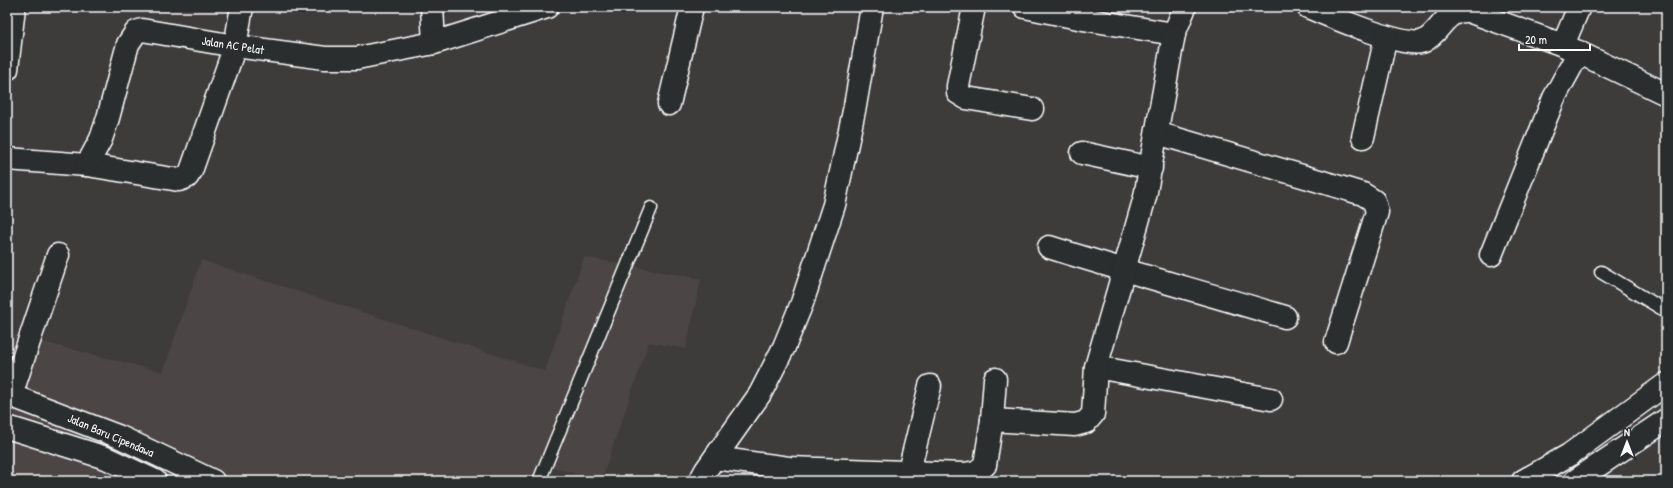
<svg xmlns="http://www.w3.org/2000/svg" width="1673" height="488" font-family="'Patrick Hand',sans-serif">
<style>
.built{fill:#4c4544}
.lines{fill:none;stroke-linecap:round;stroke-linejoin:round}
.service-casing{stroke:#fff;stroke-width:15}
.minor-casing{stroke:#fff;stroke-width:25}
.secondary-casing{stroke:#fff;stroke-width:25}
.service{stroke:#2a2d2e;stroke-width:12}
.minor{stroke:#2a2d2e;stroke-width:22}
.secondary{stroke:#2a2d2e;stroke-width:22}
.labels{text-anchor:middle;dominant-baseline:central;stroke-width:3;stroke-linejoin:round;paint-order:stroke}
.street-label{font-size:12px;fill:#fff;stroke:#2a2d2e}
</style>
<rect width="100%" height="100%" fill="#3e3b3b"/>
<filter id="ink" filterUnits="userSpaceOnUse"><feTurbulence type="fractalNoise" baseFrequency=".025" numOctaves="2"/><feDisplacementMap in="SourceGraphic" scale="8" xChannelSelector="R" yChannelSelector="G"/><feConvolveMatrix kernelMatrix="1 2 1 2 8 2 1 2 1" color-interpolation-filters="sRGB"/></filter>
<g filter="url(#ink)">
<!-- built -->
<polygon class="built" points="584,257 701,279 686,349 649,342 601,481 548,466 541,481 7,481 7,333 163,372 201,260 545,371"/>
<g class="lines">
<!-- service casing -->
<g class="service-casing">
<g id="service">
<polyline points="1601,272 1666,311"/>
<polyline points="539,481 651,208"/>
</g>
</g>
<!-- minor casing -->
<g class="minor-casing">
<g id="minor">
<polyline points="432,7 434,43"/>
<polyline points="974,7 958,86 958,93 966,98 1032,109"/>
<polyline points="1025,7 1083,19 1174,34 1185,7"/>
<path d="M1308,7C1327,15 1408,50 1424,41C1441,32 1445,9 1468,11L1563,45L1666,94"/>
<polyline points="1563,45 1579,7"/>
<polyline points="7,69 14,7"/>
<polyline points="669,104 692,7"/>
<polyline points="1157,133 1363,194 1374,201 1377,212 1336,342"/>
<polyline points="1363,137 1386,37"/>
<polyline points="1082,153 1151,168"/>
<polyline points="7,159 87,165 179,180 187,177 191,171 235,46 242,7"/>
<polyline points="87,165 101,139 108,118 128,44 136,32 142,30 235,46 325,58 357,58 434,43 547,7"/>
<path d="M1049,247C1127,272 1206,293 1285,317"/>
<polyline points="1491,255 1554,98 1579,52"/>
<polyline points="1096,367 1271,399"/>
<polyline points="11,395 58,255"/>
<polyline points="992,420 995,379"/>
<polyline points="715,458 789,468 964,474 976,472 985,465 992,420 1075,425 1086,422 1093,414 1096,367 1145,197 1174,34"/>
<polyline points="909,471 930,386"/>
<polyline points="700,481 706,470 760,394 784,347 802,303 834,205 855,106 872,7"/>
</g>
</g>
<!-- secondary casing -->
<g class="secondary-casing">
<g id="secondary">
<polyline points="7,394 120,437 213,481"/>
<polyline points="7,427 106,458 155,481"/>
<polyline points="1523,481 1569,455 1666,384"/>
<polyline points="1575,481 1666,420"/>
</g>
</g>
<!-- service -->
<use href="#service" class="service"/>
<!-- minor -->
<use href="#minor" class="minor"/>
<!-- secondary -->
<use href="#secondary" class="secondary"/>
</g>
</g>
<g class="labels">
<!-- street labels -->
<g class="street-label">
<text transform="translate(233 45) rotate(9)">Jalan AC Pelat</text>
<text transform="translate(111 435) rotate(23)">Jalan Baru Cipendawa</text>
</g>
</g>
<!-- margin -->
<rect width="1673" height="488" fill="none" stroke="#2a2d2e" stroke-width="24"/>
<rect x="12" y="12" width="1649" height="464" fill="none" stroke="#fff" stroke-width="1.5" filter="url(#ink)"/>
<!-- north arrow -->
<g transform="translate(1627 442)" stroke="#2a2d2e" stroke-width="3" paint-order="stroke">
<path d="M0-3L7 15L0 10L-7 15Z" fill="#ffffff"/>
<text y="-6" font-size="11" font-weight="bold" text-anchor="middle" fill="#ffffff">N</text>
</g>
<!-- scale -->
<path d="M1519 44v6h71v-6" fill="none" stroke="#ffffff" stroke-width="2"/>
<text x="1525" y="44" font-size="12" fill="#ffffff" stroke="#2a2d2e" stroke-width="3" paint-order="stroke">20 m</text>
</svg>
